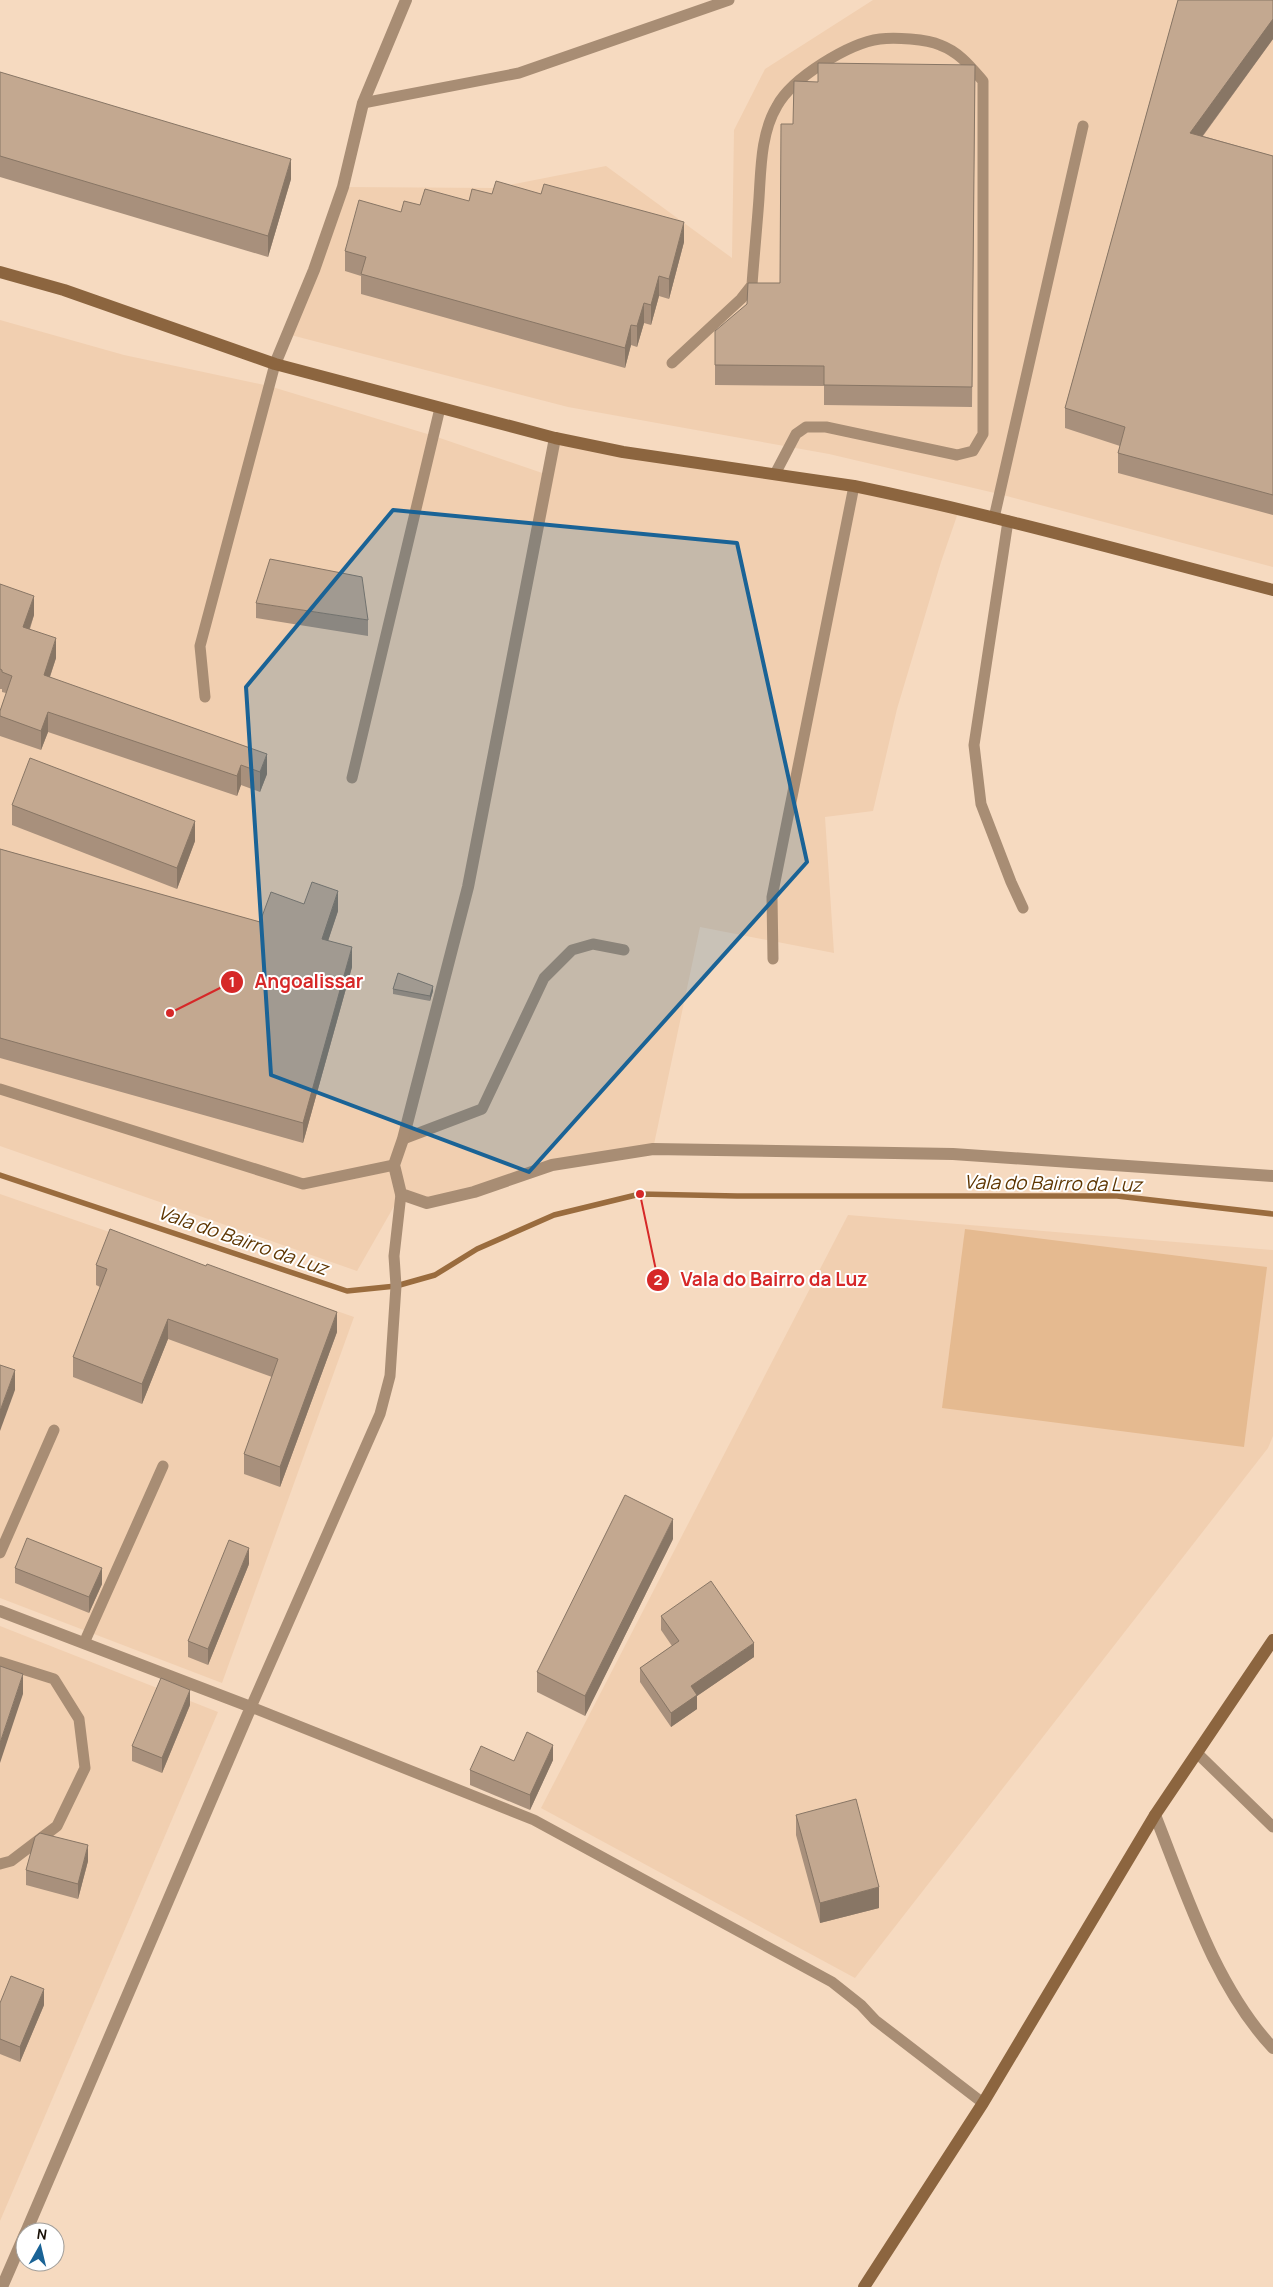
<svg xmlns="http://www.w3.org/2000/svg" width="1273" height="2287" font-family="Manrope,sans-serif">
<style>
.built{fill:#f1cfb0}
.green{fill:#e5ba90}
.lines{fill:none;stroke-linecap:round;stroke-linejoin:round}
.stream{stroke:#9a6c3e;stroke-width:5.5}
.lane{stroke:#a88d74;stroke-width:11}
.street{stroke:#a88d74;stroke-width:12}
.secondary{stroke:#8c653f;stroke-width:12}
.wall{fill:#a8907c}
.shaded-wall{fill:#887665}
.building{fill:#c3a890;stroke:#887665}
.marked{fill:#1a6396;fill-opacity:0.2;stroke:#1a6396;stroke-width:4;stroke-linejoin:round}
.labels{text-anchor:middle;dominant-baseline:central;stroke-width:4;stroke-linejoin:round;paint-order:stroke}
.water-label{font-size:19px;font-style:italic;fill:#5e3602;stroke:#fff}
.leader{fill:none;stroke:#d62828;stroke-width:2}
.callout-dot{fill:#d62828;stroke:#fff;stroke-width:2}
.mark-label{font-size:15px;text-anchor:middle;font-weight:bold;fill:#fff}
.callout-label{font-size:19px;text-anchor:middle;font-weight:bold;fill:#d62828;stroke:#fff;stroke-width:4;stroke-linejoin:round;paint-order:stroke}
</style>
<rect width="100%" height="100%" fill="#f6dac0"/>
<!-- built -->
<g class="built">
<polygon points="873,0 1273,0 1273,567 999,494 829,454 568,407 287,334 343,187 494,188 606,166 732,258 734,130 765,69"/>
<polygon points="0,320 124,355 269,386 434,436 548,475 555,438 959,510 941,562 897,709 873,811 825,817 834,953 700,927 653,1149 552,1165 427,1203 401,1194 357,1271 0,1146"/>
<polygon points="0,1194 354,1317 222,1683 0,1598"/>
<polygon points="848,1215 1273,1250 1273,1436 1268,1448 855,1978 541,1808"/>
<polygon points="0,1626 218,1712 0,2221"/>
</g>
<!-- green -->
<polygon class="green" points="965,1229 1267,1267 1244,1447 942,1408"/>
<g class="lines">
<!-- stream -->
<polyline class="stream" points="0,1175 347,1291 396,1286 435,1275 477,1249 554,1215 640,1194 737,1196 1117,1196 1273,1214"/>
<!-- lane -->
<g class="lane">
<polyline points="363,103 519,73 729,0"/>
<path d="M672,363L741,299L752,285C754,256 757,227 759,198C761,167 761,133 777,106C792,78 849,43 880,39C894,37 927,39 940,45C959,52 970,66 983,81V434L973,451L957,455L826,427H806L796,434L775,474"/>
<polyline points="994,518 1083,126"/>
<polyline points="1008,521 974,745 981,804 1011,882 1023,908"/>
<polyline points="205,697 200,646 275,364"/>
<polyline points="352,778 440,408"/>
<polyline points="773,959 772,897 854,486"/>
<polyline points="0,1089 303,1184 394,1165"/>
<polyline points="403,1139 482,1109 544,978 572,950 593,944 624,950"/>
<polyline points="401,1194 394,1256 396,1286 390,1376 380,1414 251,1707 534,1820 832,1982 861,2005 875,2020 983,2103"/>
<polyline points="0,1553 54,1430"/>
<polyline points="84,1643 163,1466"/>
<polyline points="0,1662 54,1679 79,1719 85,1768 57,1826 11,1861 0,1864"/>
<polyline points="1198,1754 1273,1827"/>
</g>
<!-- street -->
<g class="street">
<polyline points="275,364 314,270 343,187 363,103 406,0"/>
<polyline points="555,438 468,887 403,1139 394,1165 401,1194 427,1203 474,1192 552,1165 653,1149 953,1154 1273,1176"/>
<polyline points="0,1611 251,1707 26,2232"/>
<path d="M1155,1815C1186,1893 1215,1986 1273,2048"/>
<polyline points="2,2287 25,2234"/>
</g>
<!-- secondary -->
<g class="secondary">
<path d="M0,272L64,290L275,364L555,438L623,452L854,486C995,515 1134,554 1273,590"/>
<polyline points="864,2287 983,2103 1155,1815 1273,1640"/>
</g>
</g>
<!-- wall -->
<g class="wall">
<polygon points="1178,0 1273,0 1273,39 1203,136 1273,156 1273,515 1118,473 1118,453 1120,446 1065,428 1065,408"/>
<polygon points="975,65 972,407 824,405 824,386 715,385 715,331 780,283 793,124 818,82"/>
<polygon points="0,72 291,179 268,257 0,177"/>
<polygon points="469,201 684,242 669,299 659,296 651,325 644,323 637,347 631,345 625,368 361,294 361,276 345,271 345,251 401,212 420,205"/>
<polygon points="0,584 34,615 30,629 56,658 50,677 267,774 260,792 241,785 237,796 48,732 41,750 0,736 0,711 6,693 2,692 2,689 0,689"/>
<polygon points="256,603 368,620 368,636 256,618"/>
<polygon points="12,805 195,841 177,889 12,825"/>
<polygon points="0,849 260,922 304,904 338,911 328,941 352,967 303,1143 0,1058"/>
<polygon points="393,989 433,991 430,1001 393,994"/>
<polygon points="96,1265 337,1332 280,1487 244,1474 244,1454 272,1377 168,1339 142,1404 73,1377 73,1357 100,1287 96,1285"/>
<polygon points="673,1539 585,1716 537,1692 537,1672"/>
<polygon points="249,1564 208,1665 188,1657 188,1641"/>
<polygon points="15,1568 102,1584 89,1613 15,1583"/>
<polygon points="661,1616 754,1657 697,1696 697,1709 671,1727 640,1682 640,1668 672,1646 661,1630"/>
<polygon points="190,1705 162,1773 132,1761 132,1746"/>
<polygon points="553,1760 530,1810 470,1785 470,1770 514,1761"/>
<polygon points="796,1815 879,1908 820,1923 796,1835"/>
<polygon points="88,1861 78,1899 26,1885 26,1870"/>
<polygon points="0,2003 44,2005 20,2062 0,2054"/>
</g>
<!-- shaded-wall -->
<g class="shaded-wall">
<polygon points="1273,19 1273,39 1190,153 1190,133"/>
<polygon points="291,159 291,179 268,257 268,236"/>
<polygon points="684,222 684,242 669,299 669,279"/>
<polygon points="659,276 659,296 651,325 651,305"/>
<polygon points="644,303 644,323 637,347 637,326"/>
<polygon points="631,325 631,345 625,368 625,348"/>
<polygon points="34,596 34,615 23,647 23,627"/>
<polygon points="56,638 56,658 44,694 44,675"/>
<polygon points="48,712 48,732 41,750 41,731"/>
<polygon points="267,754 267,774 260,792 260,772"/>
<polygon points="241,765 241,785 237,796 237,776"/>
<polygon points="195,821 195,841 177,889 177,868"/>
<polygon points="338,891 338,911 322,959 322,939"/>
<polygon points="352,947 352,967 303,1143 303,1123"/>
<polygon points="433,986 433,991 430,1001 430,996"/>
<polygon points="337,1312 337,1332 280,1487 280,1467"/>
<polygon points="168,1319 168,1339 142,1404 142,1384"/>
<polygon points="15,1370 15,1390 0,1431 0,1411"/>
<polygon points="673,1519 673,1539 585,1716 585,1696"/>
<polygon points="249,1548 249,1564 208,1665 208,1649"/>
<polygon points="102,1568 102,1584 89,1613 89,1597"/>
<polygon points="754,1643 754,1657 697,1696 697,1709 671,1727 671,1713 691,1686"/>
<polygon points="23,1674 23,1694 0,1763 0,1743"/>
<polygon points="190,1690 190,1705 162,1773 162,1758"/>
<polygon points="553,1745 553,1760 530,1810 530,1795"/>
<polygon points="88,1845 88,1861 78,1899 78,1884"/>
<polygon points="879,1887 879,1908 820,1923 820,1903"/>
<polygon points="44,1989 44,2005 20,2062 20,2047"/>
</g>
<!-- building -->
<g class="building">
<polygon points="1178,0 1273,0 1273,19 1190,133 1273,156 1273,495 1118,453 1125,427 1065,408"/>
<polygon points="818,63 975,65 972,387 824,385 824,366 715,365 715,331 747,304 748,283 780,283 781,124 793,124 794,81 818,82"/>
<polygon points="0,72 291,159 268,236 0,156"/>
<polygon points="496,181 541,194 544,184 684,222 669,279 659,276 651,305 644,303 637,326 631,325 625,348 361,274 366,257 345,251 359,200 401,212 404,201 420,205 425,189 469,201 472,189 492,194"/>
<polygon points="270,559 362,577 368,620 256,603"/>
<polygon points="0,584 34,596 23,627 56,638 44,675 267,754 260,772 241,765 237,776 48,712 41,731 0,716 0,711 12,676 2,672 2,670 0,669"/>
<polygon points="30,758 195,821 177,868 12,805"/>
<polygon points="0,849 260,922 271,892 304,904 312,882 338,891 322,939 352,947 303,1123 0,1038"/>
<polygon points="398,973 433,986 430,996 393,989"/>
<polygon points="110,1229 206,1266 207,1264 337,1312 280,1467 244,1454 278,1359 168,1319 142,1384 73,1357 107,1269 96,1265"/>
<polygon points="0,1365 15,1370 0,1411"/>
<polygon points="625,1495 673,1519 585,1696 537,1672"/>
<polygon points="27,1538 102,1568 89,1597 15,1568"/>
<polygon points="229,1540 249,1548 208,1649 188,1641"/>
<polygon points="711,1581 754,1643 691,1686 697,1695 671,1713 640,1668 679,1641 661,1616"/>
<polygon points="0,1666 23,1674 0,1743"/>
<polygon points="161,1678 190,1690 162,1758 132,1746"/>
<polygon points="527,1732 553,1745 530,1795 470,1770 481,1746 514,1761"/>
<polygon points="856,1799 879,1887 820,1903 796,1815"/>
<polygon points="40,1833 88,1845 78,1884 26,1870 35,1837"/>
<polygon points="11,1976 44,1989 20,2047 0,2039 0,2003"/>
</g>
<!-- marked area -->
<path class="marked" d="M393,510L737,543L807,862L529,1172L271,1075L246,687Z"/>
<g class="labels">
<!-- water labels -->
<g class="water-label">
<text transform="translate(1053 1183) rotate(1)">Vala do Bairro da Luz</text>
<text transform="translate(243 1240) rotate(19)">Vala do Bairro da Luz</text>
</g>
</g>
<!-- callouts -->
<path class="leader" d="M170 1013L232 982M640 1194L658 1280"/>
<g class="callout-dot">
<circle cx="170" cy="1013" r="5"/>
<circle cx="640" cy="1194" r="5"/>
<circle cx="232" cy="982" r="12"/>
<circle cx="658" cy="1280" r="12"/>
</g>
<g class="mark-label">
<text x="232" y="987">1</text>
<text x="658" y="1285">2</text>
</g>
<g class="callout-label">
<text x="309" y="988">Angoalissar</text>
<text x="774" y="1286">Vala do Bairro da Luz</text>
</g>
<!-- north arrow -->
<g transform="translate(40 2247) rotate(8)"><circle r="24" fill="#ffffff" stroke="#a29f9b"/>
<path d="M0-4L9 19L0 12L-9 19Z" fill="#1a6396"/>
<text y="-8" font-size="14" font-weight="bold" text-anchor="middle" fill="#170e05">N</text>
</g>
</svg>
